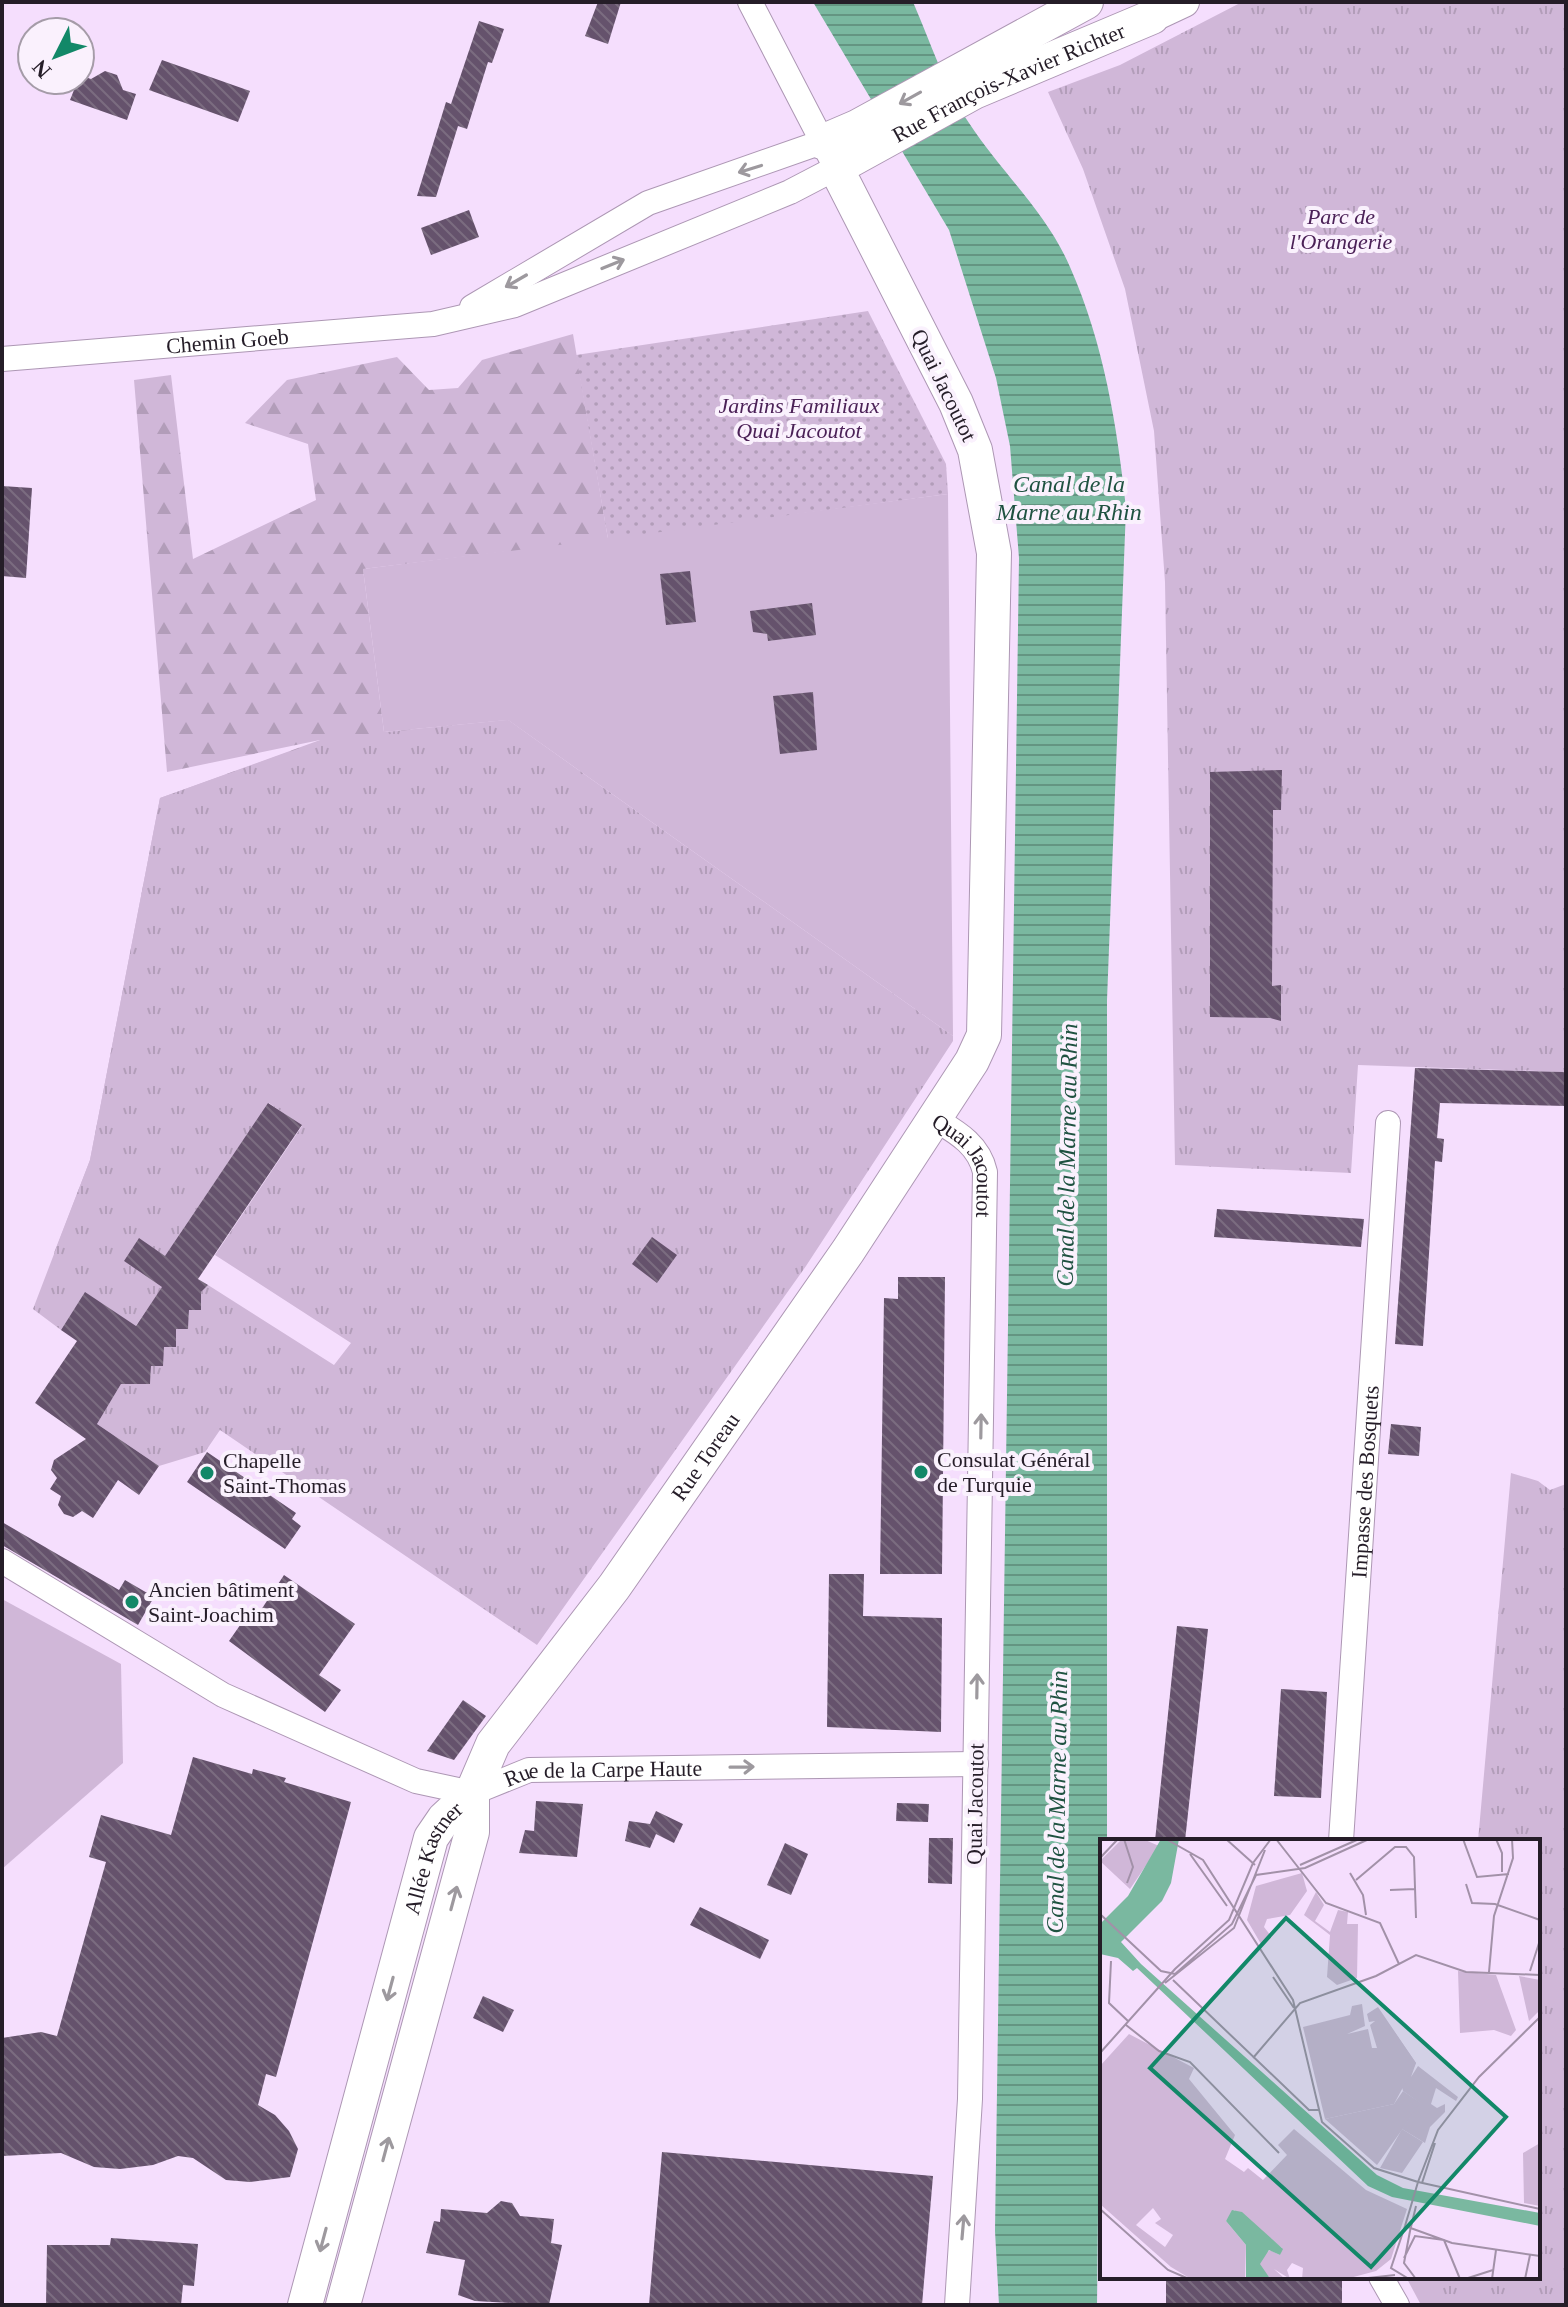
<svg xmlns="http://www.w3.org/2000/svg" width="1568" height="2307" font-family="'Times New Roman',serif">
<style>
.grass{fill:#d0b7d8}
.forest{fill:url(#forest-firs)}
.park{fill:url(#park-tufts)}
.garden{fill:url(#garden-dots)}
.water{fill:url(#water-rules)}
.building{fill:url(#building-back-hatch)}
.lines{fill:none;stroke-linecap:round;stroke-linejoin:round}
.minor-casing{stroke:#ad97b4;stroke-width:26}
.tertiary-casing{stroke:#ad97b4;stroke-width:32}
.secondary-casing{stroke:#ad97b4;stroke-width:36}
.minor{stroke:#fff;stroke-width:24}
.tertiary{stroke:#fff;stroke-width:30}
.secondary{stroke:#fff;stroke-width:34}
.oneway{stroke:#9d999e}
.poi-dot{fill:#128868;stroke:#faf1fd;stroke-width:3}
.labels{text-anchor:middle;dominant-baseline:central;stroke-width:8;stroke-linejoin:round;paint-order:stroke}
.street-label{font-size:22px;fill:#251d28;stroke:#faf1fd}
.park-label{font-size:22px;font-style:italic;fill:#4b2157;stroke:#faf1fd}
.poi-label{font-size:22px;fill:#251d28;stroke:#faf1fd;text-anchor:start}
.water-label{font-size:24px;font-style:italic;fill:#1f5241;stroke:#faf1fd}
.inset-road{fill:none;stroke:#a291a8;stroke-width:2}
.view{fill:#128868;fill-opacity:0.15;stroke:#128868;stroke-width:4}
.inset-edge{fill:none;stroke:#251d28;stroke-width:4}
</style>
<defs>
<pattern id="forest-firs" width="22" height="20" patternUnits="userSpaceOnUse" patternTransform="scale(2)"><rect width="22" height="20" fill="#d0b7d8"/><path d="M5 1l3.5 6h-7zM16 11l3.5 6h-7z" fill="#b29db9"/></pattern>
<pattern id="park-tufts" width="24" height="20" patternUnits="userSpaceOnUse" patternTransform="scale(2)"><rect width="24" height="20" fill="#d0b7d8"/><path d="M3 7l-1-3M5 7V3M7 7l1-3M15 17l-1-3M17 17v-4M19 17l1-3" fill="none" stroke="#b29db9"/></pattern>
<pattern id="garden-dots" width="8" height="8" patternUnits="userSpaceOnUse" patternTransform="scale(2)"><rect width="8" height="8" fill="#d0b7d8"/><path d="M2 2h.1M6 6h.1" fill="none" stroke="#b29db9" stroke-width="1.8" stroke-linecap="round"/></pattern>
<pattern id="water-rules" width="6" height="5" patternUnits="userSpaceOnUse" patternTransform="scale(2)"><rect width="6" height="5" fill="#7ab8a0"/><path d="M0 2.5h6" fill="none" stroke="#649582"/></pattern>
<pattern id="building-back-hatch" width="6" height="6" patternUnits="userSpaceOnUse" patternTransform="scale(2)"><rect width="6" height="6" fill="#65526c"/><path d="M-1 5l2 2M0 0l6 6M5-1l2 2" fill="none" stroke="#7b6c80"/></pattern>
</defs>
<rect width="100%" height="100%" fill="#f5defd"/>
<!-- grass -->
<g class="grass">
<polygon points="948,494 953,1036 508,720 384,732 363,569"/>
<polygon points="2,1599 121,1664 123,1763 2,1869"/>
</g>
<!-- forest -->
<polygon class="forest" points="573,334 608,539 363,569 384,732 508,720 953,1041 485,876 54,1253 90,1160 160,798 320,740 167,772 134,380 171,375 193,559 316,500 308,444 245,423 287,380 397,357 429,390 458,388 482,360"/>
<!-- park -->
<g class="park">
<polygon points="1242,2 1566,2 1566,1072 1358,1065 1351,1173 1175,1165 1165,582 1154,431 1125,289 1083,169 1048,92 1120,65"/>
<polygon points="508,720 953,1036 953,1041 806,1266 537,1645 220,1430 205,1452 159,1466 97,1424 121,1384 150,1384 151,1366 164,1347 176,1347 176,1329 188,1328 189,1310 201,1309 201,1292 208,1285 334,1365 351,1343 215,1255 302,1126 269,1103 181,1232 178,1265 124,1261 164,1285 128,1337 85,1293 61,1330 33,1309 90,1160 160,798 328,738"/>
<polygon points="1511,1473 1538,1481 1550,1490 1566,1484 1566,2305 1421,2305 1406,2277 1538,2277 1538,1841 1478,1841"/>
</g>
<!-- garden -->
<polygon class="garden" points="868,311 946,464 948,494 608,539 576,355"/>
<!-- water -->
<path class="water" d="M813,2H913C930,41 945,87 969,123C1001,172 1047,213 1070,267C1104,344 1117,425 1126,508L1107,1000V1841H1102L1097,2305H999L995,2231L1019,558L1010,446L996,378L949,230Z"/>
<!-- building -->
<g class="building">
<polygon points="598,2 621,2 608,44 585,36"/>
<polygon points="479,21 504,29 492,63 488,62 467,129 458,126 436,197 417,196 446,102 451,104"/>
<polygon points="162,60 250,91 238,122 149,90"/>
<polygon points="105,71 117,75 123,90 136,94 127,120 70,100 80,75 91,79"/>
<polygon points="469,210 479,237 431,255 421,228"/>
<polygon points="2,486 32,488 26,578 2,576"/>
<polygon points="690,571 696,622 666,625 660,574"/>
<polygon points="812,603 816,635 768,641 767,634 753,632 750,611"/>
<polygon points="813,692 817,750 780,754 773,696"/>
<polygon points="1282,770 1281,810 1273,810 1272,986 1281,985 1281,1021 1270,1018 1210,1017 1210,772"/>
<polygon points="1415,1068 1566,1072 1566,1106 1440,1103 1437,1138 1444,1139 1442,1162 1435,1161 1423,1346 1395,1344"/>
<polygon points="268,1103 302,1125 198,1279 208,1285 201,1292 201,1310 189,1310 188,1329 176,1329 176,1347 164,1347 163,1366 151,1366 150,1384 121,1384 97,1424 159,1466 139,1495 118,1480 93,1518 82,1511 73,1517 64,1514 58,1505 61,1496 50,1489 57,1478 51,1470 54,1460 86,1439 35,1403 77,1341 61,1330 85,1292 136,1326 162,1287 124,1261 139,1238 165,1256"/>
<polygon points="1217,1209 1364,1219 1361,1247 1214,1237"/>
<polygon points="652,1237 677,1255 657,1283 632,1264"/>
<polygon points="898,1277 945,1277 942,1574 880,1574 884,1298 898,1299"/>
<polygon points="1391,1424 1421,1427 1419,1456 1388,1454"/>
<polygon points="207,1452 296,1513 292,1519 301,1526 285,1549 187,1482"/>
<polygon points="2,1522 119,1590 125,1580 154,1597 138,1625 2,1545"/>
<polygon points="829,1574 864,1574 863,1616 942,1618 941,1732 827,1727"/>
<polygon points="284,1575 355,1624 319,1675 341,1690 325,1712 229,1641 252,1608 259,1613"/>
<polygon points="1177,1626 1208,1629 1185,1841 1155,1841"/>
<polygon points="1281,1689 1327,1692 1321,1798 1274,1796"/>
<polygon points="463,1700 486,1716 454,1760 427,1751"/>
<polygon points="193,1757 252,1774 253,1769 286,1778 284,1782 351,1802 276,2077 266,2074 258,2105 275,2115 289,2131 298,2149 290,2177 250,2182 226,2180 193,2158 178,2156 153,2165 120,2169 94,2167 61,2153 2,2156 2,2038 41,2032 57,2036 106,1862 89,1857 101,1815 171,1835"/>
<polygon points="536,1801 583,1804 577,1857 519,1853 525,1830 534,1831"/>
<polygon points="897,1803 929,1804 928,1822 896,1821"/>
<polygon points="656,1811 683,1824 674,1843 656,1834 650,1848 625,1841 629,1821 650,1824"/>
<polygon points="929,1838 953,1838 952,1884 928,1883"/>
<polygon points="785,1843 808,1854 791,1895 767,1885"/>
<polygon points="700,1907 769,1940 760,1959 690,1925"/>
<polygon points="483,1996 514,2010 503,2032 473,2018"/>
<polygon points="662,2152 933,2176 922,2305 649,2305"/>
<polygon points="501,2201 512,2203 520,2216 554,2219 551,2243 562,2245 549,2305 475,2301 458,2295 465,2260 426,2253 434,2221 440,2222 441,2209 487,2213"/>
<polygon points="111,2238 198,2244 194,2286 183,2285 181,2305 46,2305 47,2245 110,2245"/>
<rect x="1166" y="2277" width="176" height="28"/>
</g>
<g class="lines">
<!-- minor casing -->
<g class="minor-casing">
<g id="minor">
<polyline points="472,307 648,203 822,142"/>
<path id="s1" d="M2,359L433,324L515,305L790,192L836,168L750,2"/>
<path id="s2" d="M935,1119C958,1133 979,1145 985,1172L970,2099L957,2305"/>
<path id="s3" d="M2,1561L223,1695L416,1781L472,1793L529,1770L976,1764"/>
<path id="s4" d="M1341,1841L1388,1123"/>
<polyline points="1381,2277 1397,2305"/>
</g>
</g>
<!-- tertiary casing -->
<g class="tertiary-casing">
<polyline id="tertiary" points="1152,17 1184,2"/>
</g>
<!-- secondary casing -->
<g class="secondary-casing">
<g id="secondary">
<polyline points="822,142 857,127 1086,2"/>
<path id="s5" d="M305,2305L431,1838L444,1819L472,1793"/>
<path id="s6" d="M343,2305L472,1832V1793L493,1744L614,1587L848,1251L972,1061L984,1035L994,553L975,450L956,403L836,168L974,92L1152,17"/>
</g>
</g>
<!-- minor -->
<use href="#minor" class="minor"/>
<!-- tertiary -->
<use href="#tertiary" class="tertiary"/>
<!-- secondary -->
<use href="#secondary" class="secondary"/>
</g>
<!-- one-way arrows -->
<defs><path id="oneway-shaft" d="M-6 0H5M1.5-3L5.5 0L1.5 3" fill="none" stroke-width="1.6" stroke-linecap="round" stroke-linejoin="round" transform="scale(2)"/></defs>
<g class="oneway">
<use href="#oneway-shaft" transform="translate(910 98) rotate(151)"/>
<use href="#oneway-shaft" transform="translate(750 169) rotate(163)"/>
<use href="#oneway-shaft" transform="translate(613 264) rotate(-22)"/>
<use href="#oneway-shaft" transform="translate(516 281) rotate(150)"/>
<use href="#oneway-shaft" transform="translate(981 1426) rotate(-89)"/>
<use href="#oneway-shaft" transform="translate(977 1686) rotate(-89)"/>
<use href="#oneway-shaft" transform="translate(742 1767) rotate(-1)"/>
<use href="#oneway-shaft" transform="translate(454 1898) rotate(-75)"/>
<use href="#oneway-shaft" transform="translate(390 1989) rotate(105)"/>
<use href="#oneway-shaft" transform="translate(386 2149) rotate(-75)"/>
<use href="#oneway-shaft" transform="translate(963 2227) rotate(-85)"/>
<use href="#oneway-shaft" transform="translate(323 2240) rotate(105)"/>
</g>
<!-- markers -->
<g class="poi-dot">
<circle cx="921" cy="1472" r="8"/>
<circle cx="207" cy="1473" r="8"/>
<circle cx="132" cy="1602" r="8"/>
</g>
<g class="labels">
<!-- street labels -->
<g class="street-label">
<text stroke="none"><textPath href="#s6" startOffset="2540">Rue François-Xavier Richter</textPath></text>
<text stroke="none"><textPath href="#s1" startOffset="226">Chemin Goeb</textPath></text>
<text transform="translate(944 385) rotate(64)">Quai Jacoutot</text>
<text stroke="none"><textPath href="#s2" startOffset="60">Quai Jacoutot</textPath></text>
<text stroke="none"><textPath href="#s6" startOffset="940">Rue Toreau</textPath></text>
<text stroke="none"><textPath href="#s4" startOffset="360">Impasse des Bosquets</textPath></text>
<text stroke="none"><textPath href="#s3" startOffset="662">Rue de la Carpe Haute</textPath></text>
<text transform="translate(975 1804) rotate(-89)">Quai Jacoutot</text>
<text stroke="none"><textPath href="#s5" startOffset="466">Allée Kastner</textPath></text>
</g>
<!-- park labels -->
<g class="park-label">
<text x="1341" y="216">Parc de<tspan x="1341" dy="25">l'Orangerie</tspan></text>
<text x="799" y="405">Jardins Familiaux<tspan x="799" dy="25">Quai Jacoutot</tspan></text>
</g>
<!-- poi labels -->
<g class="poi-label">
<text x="937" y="1459">Consulat Général<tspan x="937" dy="25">de Turquie</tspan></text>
<text x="223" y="1460">Chapelle<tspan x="223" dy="25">Saint-Thomas</tspan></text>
<text x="148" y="1589">Ancien bâtiment<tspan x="148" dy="25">Saint-Joachim</tspan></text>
</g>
<!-- water labels -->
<g class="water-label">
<text x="1069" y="484">Canal de la<tspan x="1069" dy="28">Marne au Rhin</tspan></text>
<text transform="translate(1067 1155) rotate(-89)">Canal de la Marne au Rhin</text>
<text transform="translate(1057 1802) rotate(-89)">Canal de la Marne au Rhin</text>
</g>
</g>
<!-- overview -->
<g transform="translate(1100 1839)">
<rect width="440" height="440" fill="#f5defd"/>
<path d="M216,53L224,66L215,82L230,93L238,71L248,73L247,85H258L257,139L237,146L227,138L230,96L204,76ZM303,252L321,264L277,326L225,280L294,265ZM440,304V367L424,364L423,314Z" fill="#d0b7d8"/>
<path d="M358,132L396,136L416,191L411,197L394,191L360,194ZM419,137L440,141V171L429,182ZM282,175L316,224L311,238L318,227L358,258L356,262L336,249L331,265L337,269L345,265V273L330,288L325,304L302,290L320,264L303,252Z" fill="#d0b7d8"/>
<path d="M202,34L207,52L190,76L167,80L164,88L171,97L161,105L147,81L156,47ZM262,165L265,187L247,195L268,190L272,209H277L270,186L275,182L269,183L267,175L278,168L316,224L294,265L225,280L203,188L250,176L252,167ZM29,195L94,229L89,240L135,296L125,320L144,333L148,329L163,341L187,316L178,306L194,290L266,351L307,370L291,420L276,432L246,440H202L203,429L192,424L187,431L190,440L174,430L185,440L169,438L160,430V419L170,411L180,416L182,409L134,371L126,382L146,406L145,438L161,440H91L71,428L0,365V227ZM53,369L61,380L55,384L73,396L65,408L36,386Z" fill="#d0b7d8" fill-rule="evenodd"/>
<path d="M22,0H43L59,7L30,50L0,22ZM302,290L323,303L302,334L280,329Z" fill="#d0b7d8"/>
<path d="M61,0H79L71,44L62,62L21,103L41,125L277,336L303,349L440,374V387L292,358L268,347L37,129L33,132L18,119L0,115V85L28,57ZM132,371L142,373L183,410L180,416L169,411L160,425L169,438L180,440L146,439V406L126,382Z" fill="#7ab8a0"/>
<path class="inset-road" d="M24,0L33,28L27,44M66,0L103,21L193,161L222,283L274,329L318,343L305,387M126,0L155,26M176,0L226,64L280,84L299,125M363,0L377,38L409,35M396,0L402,14V33M90,15L127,67M0,19L18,0M200,26L259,0M250,34L263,56L266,76M256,41L295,8H306L314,18L316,79M366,45L372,64L395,65L440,81M290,51L315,50M0,75L61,132L75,135L132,85L156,36L205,29L269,0M11,122L9,164L28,182M430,132L440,101M389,133L394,77L413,19L412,0M173,138L194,169M73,141L209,271H219M65,144L134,89L165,11M440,178L379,238L338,291L318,343L440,370M26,186L59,212L90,223L179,314M0,214L75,130L129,81L153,24L171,0M153,219L200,164L276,137L316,116L366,133L440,136M322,344L335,304M0,370L68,431L89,440M305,387L291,429L309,440M305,387L352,404L440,417M310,392L304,424L316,440M310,392L316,367M304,419L315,397L344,401L360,440M259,440L295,436M365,440L393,431M392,440L396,411M425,440L430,416"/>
<path class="view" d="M186,79L406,278L271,428L50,229Z"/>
<rect width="440" height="440" class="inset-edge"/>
</g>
<!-- border -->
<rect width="1568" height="2307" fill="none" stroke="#251d28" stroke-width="8"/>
<!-- north arrow -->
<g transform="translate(56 56) rotate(228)"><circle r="38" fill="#faf1fd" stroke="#a59ca8" stroke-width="2"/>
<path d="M0-6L14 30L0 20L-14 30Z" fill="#128868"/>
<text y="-12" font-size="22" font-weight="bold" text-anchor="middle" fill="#251d28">N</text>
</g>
</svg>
